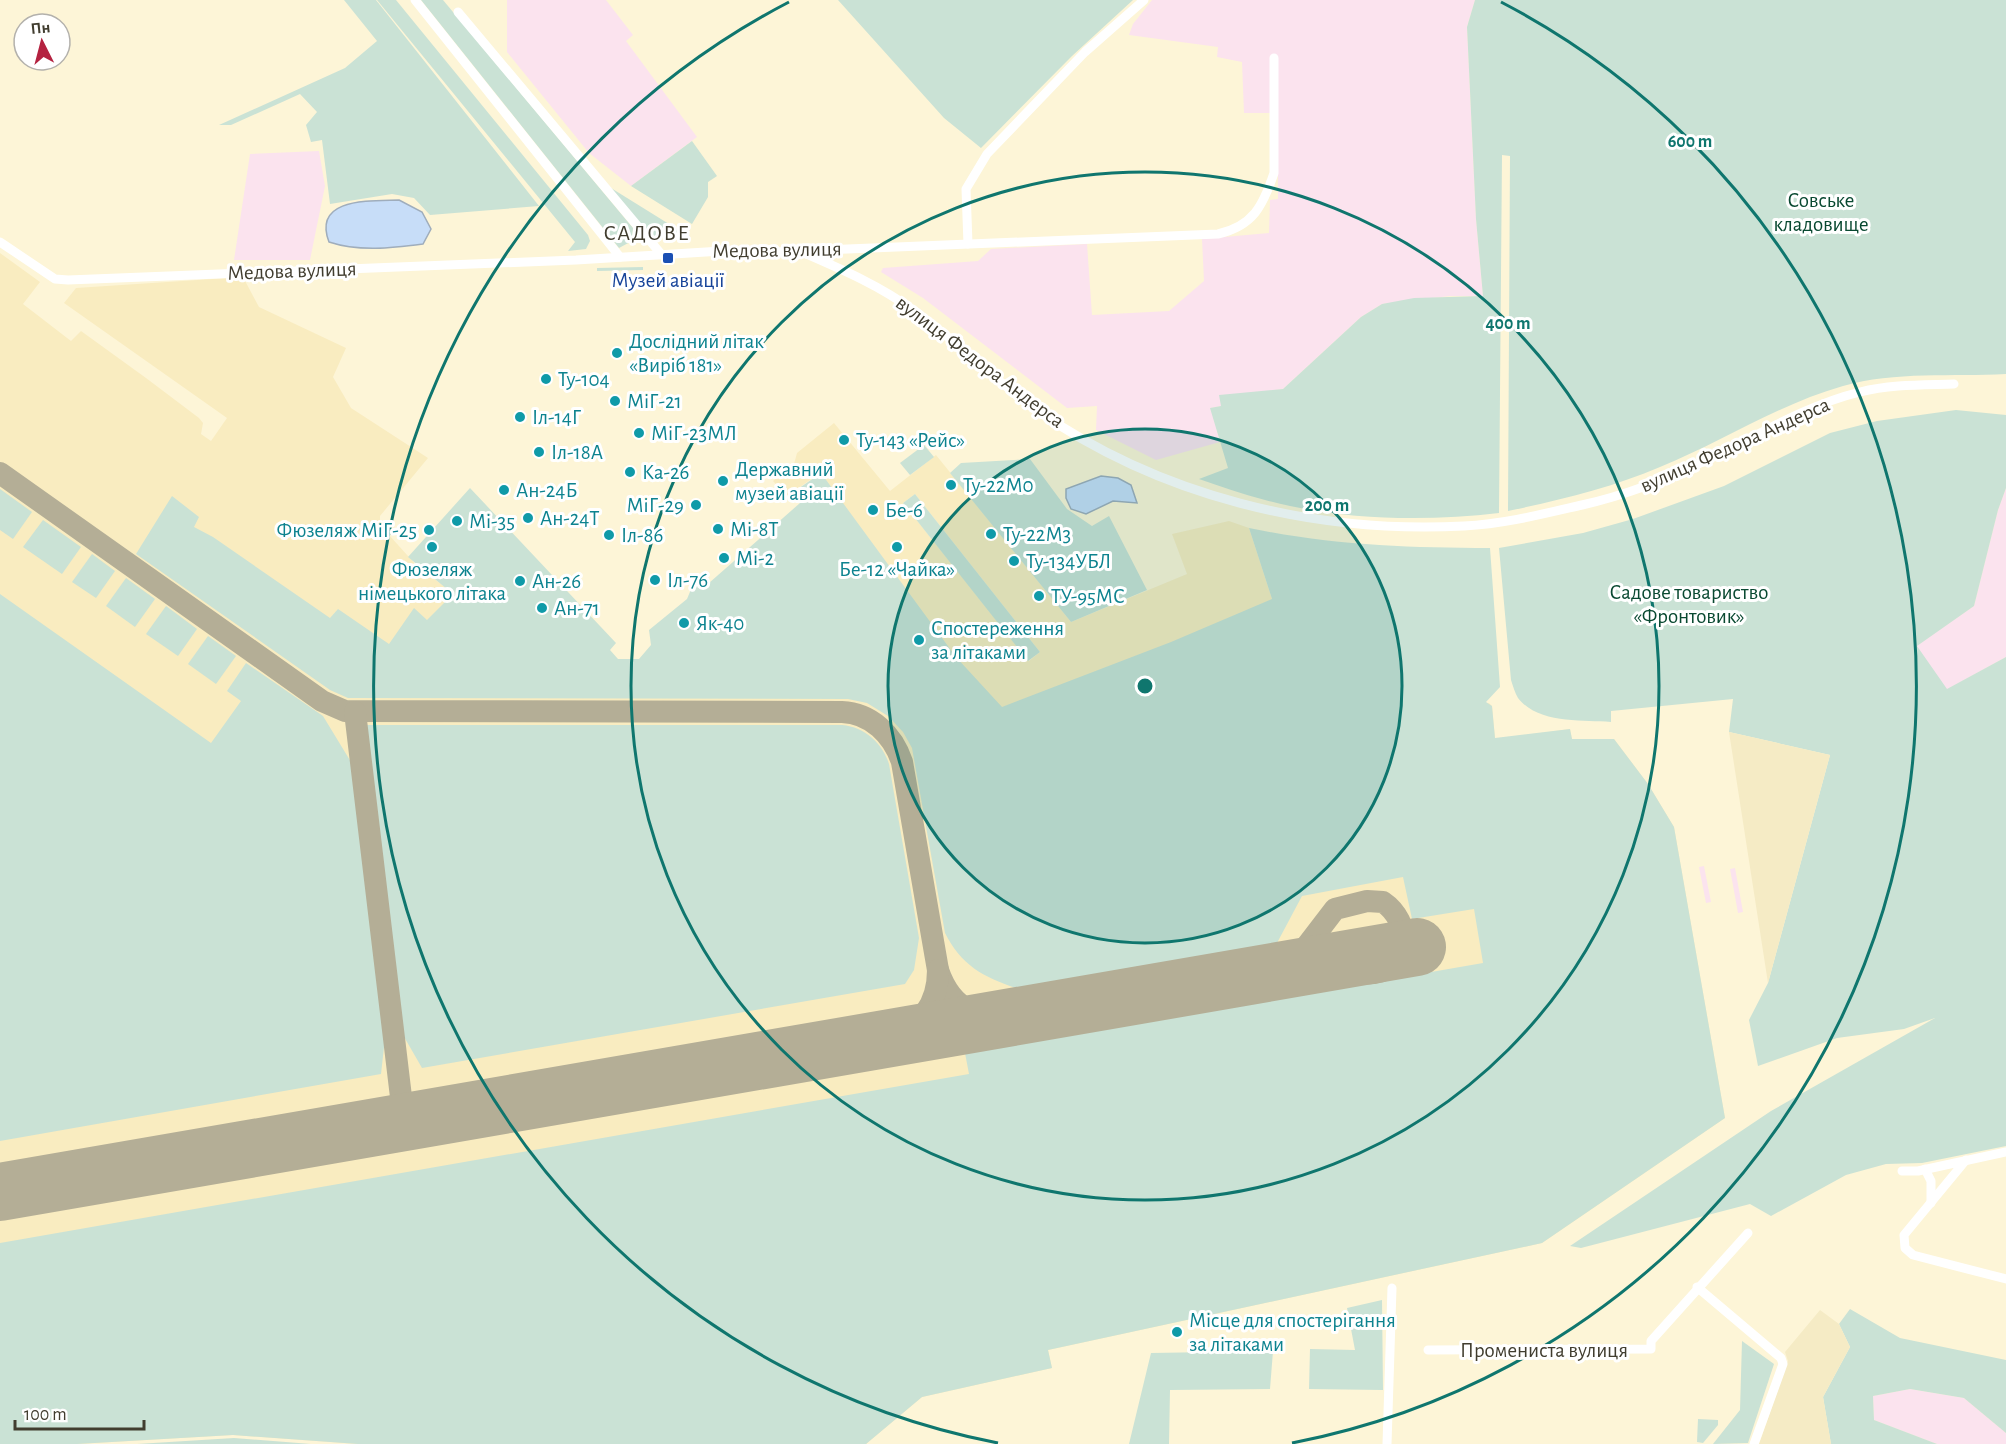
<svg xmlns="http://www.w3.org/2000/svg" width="2006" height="1444" font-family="'Alegreya Sans',sans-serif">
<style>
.industrial{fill:#fbe3ee}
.built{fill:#f9ecc0;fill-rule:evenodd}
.green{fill:#cae2d5}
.sand{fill:#f5ebc5}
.water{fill:#c7ddf8;stroke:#9fadbc;stroke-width:1.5}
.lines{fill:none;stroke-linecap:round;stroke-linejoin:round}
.taxiway{stroke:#b4ae96;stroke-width:22}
.runway{stroke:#b4ae96;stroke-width:58}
.minor{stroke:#fff;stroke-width:9}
.ring{fill:none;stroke:#0f766e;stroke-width:3}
.transit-dot{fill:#1a4fb4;stroke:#fff;stroke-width:2}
.culture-dot{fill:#0f9aa8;stroke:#fff;stroke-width:2}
.labels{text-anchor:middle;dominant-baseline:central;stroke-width:6;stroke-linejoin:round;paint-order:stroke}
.park-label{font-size:21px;fill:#094931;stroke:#fff}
.street-label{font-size:21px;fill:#413d2f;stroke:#fff}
.transit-label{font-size:21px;fill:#164399;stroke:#fff}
.culture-label{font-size:21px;fill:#0d838f;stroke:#fff;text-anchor:start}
.neighbourhood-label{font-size:22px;letter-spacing:1.5px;fill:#413d2f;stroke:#fff}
.centre{fill:#0f766e;stroke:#fff;stroke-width:3}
.ring-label{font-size:18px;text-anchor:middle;font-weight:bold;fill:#0f766e;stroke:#fff;stroke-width:6;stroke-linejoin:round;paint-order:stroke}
</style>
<rect width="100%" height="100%" fill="#fdf5d7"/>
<!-- industrial -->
<g class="industrial">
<polygon points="507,0 606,0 633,35 626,41 697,137 631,186 589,153 507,52"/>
<polygon points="1152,0 1475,0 1467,27 1476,219 1483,296 1450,296 1382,304 1361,317 1283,389 1239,395 1221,406 1211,408 1220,442 1156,460 1096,430 1097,406 1067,408 923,298 881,272 883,268 978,261 991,249 1087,244 1092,315 1169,311 1204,281 1202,239 1269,233 1270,200 1278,199 1278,113 1244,113 1242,62 1217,57 1218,47 1129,35 1133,24"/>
<polygon points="319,151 325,186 310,260 234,260 250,154"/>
<polygon points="2006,488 2006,657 1946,690 1916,646 1974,606 1998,510"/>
<polygon points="1704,866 1711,902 1706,903 1699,867"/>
<polygon points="1735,868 1743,912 1738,913 1730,869"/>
<polygon points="1910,1389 1964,1398 2006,1433 2006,1444 1937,1444 1874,1420 1873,1396"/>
</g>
<!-- built -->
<path class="built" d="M0,253L40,282L23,304L71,341L81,331L146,378L199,418L203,423L201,434L211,441L227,418L64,303L76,288L243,277L259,307L346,348L333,377L351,408L428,458L380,516V525L417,566L453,593L520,661L739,662L820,473L787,496L773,481L794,464L797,453L834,423L890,491L936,455L1071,622L1187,574L1172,534L1229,521L1249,528L1272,599L1409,712L1489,703L1492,706L1495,739L1570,729L1572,739H1614L1648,784L1674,827L1725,1118L1542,1243L1048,1350L1052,1368L922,1397L866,1444H358L233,1435L77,1444H0ZM915,494L1040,652L1029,661L903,503Z"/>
<!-- green -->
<g class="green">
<polygon points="344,0 376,0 539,206 430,215 414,198 392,194 330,204 322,140 311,142 306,125 317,112 300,94 231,125 219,125 345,68 377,41"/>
<polygon points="377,0 396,0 588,235 590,241 586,249 568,251 575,242"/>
<polygon points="421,0 443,0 633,228 632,241 619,248"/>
<polygon points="838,0 1133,0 1072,56 981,148 944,118"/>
<path d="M1475,0H2006V374C1953,377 1895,371 1843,386C1779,404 1722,442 1660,467C1611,488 1560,500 1508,511L1510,156L1502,155L1499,513C1423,522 1338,520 1265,500C1242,494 1220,486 1199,479L1228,468L1210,408L1221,406L1219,395L1283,389L1361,317L1382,304L1414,298L1483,296L1476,219L1467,27Z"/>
<polygon points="692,141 717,176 708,182 708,197 692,224 631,186"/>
<path d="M592,166L611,188L677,229L678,236C668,242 653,236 643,231Z"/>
<polygon points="643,267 643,270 597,271 597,268"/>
<path d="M1956,410L2006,415V488L1998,510L1974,606L1917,646L1947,689L2006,657V1146L1922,1163L1886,1164L1846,1175L1771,1216L1750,1204L1581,1248L1570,1246L1771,1111L1935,1018L1904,1029L1837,1038L1758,1066L1749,1020L1768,983L1830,755L1729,732L1733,699L1611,711V722C1582,720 1538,724 1518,698C1515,693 1513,686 1511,680L1499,548L1583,533L1633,519L1724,486L1830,433L1877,421Z"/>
<polygon points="924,445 934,457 910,475 900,463"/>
<polygon points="1030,459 1067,509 1092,526 1109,516 1147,590 1071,622 950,473 961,463"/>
<path d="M821,473L956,657L1002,707L1171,642L1272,599L1249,528C1331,545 1407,548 1490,548L1500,687L1486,702L1492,706L1495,738L1570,729L1572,739H1614L1648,784L1674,827L1725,1118L1542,1243L1048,1350L1052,1368L922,1397L866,1444H358L233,1435L77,1444H0V1243L969,1074L965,1053L1483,963L1474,909L1412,919L1403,877L1302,896L1277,943L1016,988C983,977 961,965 945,933L912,748L903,732L888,716L867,703L848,699L348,698L330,690L136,554L172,496L199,517L194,527L213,537L330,618L338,609L389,644L414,608L427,620L453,594L408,557L470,488L616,643L610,650L618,659H639L651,645L649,630L687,599L697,575L705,584L709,583L800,503L792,493Z"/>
<polygon points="0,489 32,512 13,539 0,530"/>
<polygon points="915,494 1040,652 1028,661 903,503"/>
<polygon points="43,520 81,547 62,574 23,547"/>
<polygon points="92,554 115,571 96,598 72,582"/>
<polygon points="126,578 155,599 135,627 106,606"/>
<polygon points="0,594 211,743 241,701 227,691 246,663 323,716 351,762 385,1038 381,1074 0,1141"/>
<polygon points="166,606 197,629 178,656 146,634"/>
<polygon points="208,636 236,656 216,684 188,664"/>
<path d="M842,725C865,727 882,743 889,764L919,938L914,970L905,984L422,1068L403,1035L366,725Z"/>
<polygon points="1382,1300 1383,1390 1309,1389 1310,1349 1355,1350 1347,1308"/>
<polygon points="1850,1309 1900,1338 2006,1360 2006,1433 1964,1398 1910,1389 1873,1396 1874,1420 1937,1444 1831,1444 1823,1397 1850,1347 1839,1324"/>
<polygon points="1742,1341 1774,1364 1748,1443 1713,1444 1740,1410"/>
<polygon points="1273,1351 1270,1389 1170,1390 1169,1444 1129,1444 1151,1353"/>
<polygon points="1698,1419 1718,1420 1718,1425 1703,1443 1697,1442"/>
<polygon points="234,1438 311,1444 137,1444"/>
</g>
<!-- sand -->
<g class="sand">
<polygon points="1729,732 1830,755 1768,983"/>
<polygon points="1820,1310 1839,1324 1850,1347 1823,1397 1831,1444 1759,1444 1788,1361 1785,1352"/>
</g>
<!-- water -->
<g class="water">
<path d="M399,200L422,212L431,229L423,244C392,248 359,252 329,242C312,197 371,201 399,200Z"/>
<polygon points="1101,476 1118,478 1131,485 1137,503 1113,501 1086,514 1071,509 1066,498 1066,489"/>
</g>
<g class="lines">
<!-- taxiway -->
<g class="taxiway">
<path d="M0,473L322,701L345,711L842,712C871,713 893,735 902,762L938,970C953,1014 982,1020 1024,1015"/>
<polyline points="355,712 404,1122"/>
<path d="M1267,973L1299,956L1335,909L1367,901L1383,902C1411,921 1414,968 1374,973C1358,976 1337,965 1319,964"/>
<path d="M887,1038C920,1027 938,1006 938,970"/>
</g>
<!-- runway -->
<polyline class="runway" points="0,1192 1417,947"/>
<!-- minor -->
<g class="minor">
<polyline points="415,0 620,257"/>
<polyline points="458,12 661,254"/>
<path d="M0,242L55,279L68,280L576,260L722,251L750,253L1218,234C1253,226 1263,206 1274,173V58"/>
<polyline points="968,244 966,189 987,154 1085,52 1144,0"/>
<path d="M802,252C841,269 879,285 913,310C956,340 993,379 1035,409C1159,496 1314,534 1464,526C1504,524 1543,514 1582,505C1627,495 1670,478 1711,458C1760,434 1807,405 1860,392C1891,384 1923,385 1954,384"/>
<polyline points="1966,1160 1904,1235 1905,1248 1913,1255 2006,1279"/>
<polyline points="1925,1169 1931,1181 1931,1203"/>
<polyline points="1902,1171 1918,1171 2006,1152"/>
<polyline points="1697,1287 1781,1358 1783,1364 1754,1444"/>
<polyline points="1428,1350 1651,1349 1651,1341 1748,1233"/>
<polyline points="1387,1444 1392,1288"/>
</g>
</g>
<!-- distance rings -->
<circle cx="1145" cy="686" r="257" fill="#0f766e" fill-opacity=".12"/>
<g class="ring">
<circle cx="1145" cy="686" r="257"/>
<circle cx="1145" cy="686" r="514"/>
<path d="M998 1443A771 771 0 0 1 789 2M1501 2A771 771 0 0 1 1292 1443"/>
</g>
<!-- markers -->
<rect class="transit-dot" x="662" y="252" width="12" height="12" rx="3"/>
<g class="culture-dot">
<circle cx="617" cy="353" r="6"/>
<circle cx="546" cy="379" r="6"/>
<circle cx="615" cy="401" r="6"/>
<circle cx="520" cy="417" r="6"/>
<circle cx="639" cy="433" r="6"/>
<circle cx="844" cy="440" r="6"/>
<circle cx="539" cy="452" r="6"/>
<circle cx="630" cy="472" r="6"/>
<circle cx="723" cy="481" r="6"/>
<circle cx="951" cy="485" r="6"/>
<circle cx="504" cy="490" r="6"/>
<circle cx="696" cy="505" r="6"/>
<circle cx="873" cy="510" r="6"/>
<circle cx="528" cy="518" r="6"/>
<circle cx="457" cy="521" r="6"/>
<circle cx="718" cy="529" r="6"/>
<circle cx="429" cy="530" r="6"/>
<circle cx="991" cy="534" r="6"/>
<circle cx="609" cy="535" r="6"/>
<circle cx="432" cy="547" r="6"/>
<circle cx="897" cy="547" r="6"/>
<circle cx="724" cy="558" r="6"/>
<circle cx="1014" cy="561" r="6"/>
<circle cx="655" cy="580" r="6"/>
<circle cx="520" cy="581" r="6"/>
<circle cx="1039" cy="596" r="6"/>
<circle cx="542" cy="608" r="6"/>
<circle cx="684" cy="623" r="6"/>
<circle cx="919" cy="640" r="6"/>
<circle cx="1177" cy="1332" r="6"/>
</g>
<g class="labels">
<!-- park labels -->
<g class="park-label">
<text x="1821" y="200">Совське<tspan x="1821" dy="24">кладовище</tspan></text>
<text x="1689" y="592">Садове товариство<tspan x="1689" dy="24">«Фронтовик»</tspan></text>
</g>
<!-- street labels -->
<g class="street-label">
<text transform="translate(777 250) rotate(-1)">Медова вулиця</text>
<text transform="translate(292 271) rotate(-2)">Медова вулиця</text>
<text transform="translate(980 362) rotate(37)">вулиця Федора Андерса</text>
<text transform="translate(1735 445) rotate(-24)">вулиця Федора Андерса</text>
<text x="1544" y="1350">Промениста вулиця</text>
</g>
<!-- transit labels -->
<g class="transit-label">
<text x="668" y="280">Музей авіації</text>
</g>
<!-- culture labels -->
<g class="culture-label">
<text x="629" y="341">Дослідний літак<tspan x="629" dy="24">«Виріб 181»</tspan></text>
<text x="558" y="379">Ту-104</text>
<text x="627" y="401">МіГ-21</text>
<text x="532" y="417">Іл-14Г</text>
<text x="651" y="433">МіГ-23МЛ</text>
<text x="856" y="440">Ту-143 «Рейс»</text>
<text x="551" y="452">Іл-18А</text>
<text x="735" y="469">Державний<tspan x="735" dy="24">музей авіації</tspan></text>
<text x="642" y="472">Ка-26</text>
<text x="963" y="485">Ту-22М0</text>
<text x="516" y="490">Ан-24Б</text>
<text x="684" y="505" text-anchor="end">МіГ-29</text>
<text x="885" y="510">Бе-6</text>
<text x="540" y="518">Ан-24Т</text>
<text x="469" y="521">Мі-35</text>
<text x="730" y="529">Мі-8Т</text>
<text x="417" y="530" text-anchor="end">Фюзеляж МіГ-25</text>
<text x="1003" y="534">Ту-22М3</text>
<text x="621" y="535">Іл-86</text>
<text x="736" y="558">Мі-2</text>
<text x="1026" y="561">Ту-134УБЛ</text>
<text x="432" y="569" text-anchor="middle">Фюзеляж<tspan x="432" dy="24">німецького літака</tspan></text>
<text x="897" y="569" text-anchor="middle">Бе-12 «Чайка»</text>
<text x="667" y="580">Іл-76</text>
<text x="532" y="581">Ан-26</text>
<text x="1051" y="596">ТУ-95МС</text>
<text x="554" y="608">Ан-71</text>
<text x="696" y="623">Як-40</text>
<text x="931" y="628">Спостереження<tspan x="931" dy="24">за літаками</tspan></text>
<text x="1189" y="1320">Місце для спостерігання<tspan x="1189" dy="24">за літаками</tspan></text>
</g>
<!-- neighbourhood labels -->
<g class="neighbourhood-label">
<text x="647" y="233">САДОВЕ</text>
</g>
</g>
<circle cx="1145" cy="686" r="9" class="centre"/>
<g class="ring-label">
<text x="1690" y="147">600 m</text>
<text x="1508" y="329">400 m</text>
<text x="1327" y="511">200 m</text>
</g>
<!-- north arrow -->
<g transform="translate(42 42) rotate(354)"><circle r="28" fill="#ffffff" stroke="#b3b1ac" stroke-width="1.5"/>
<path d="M0-4.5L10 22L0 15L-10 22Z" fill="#b42240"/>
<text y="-9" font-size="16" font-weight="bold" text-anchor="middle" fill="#413d2f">Пн</text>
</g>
<!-- scale -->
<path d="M15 1420v9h129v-9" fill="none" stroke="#413d2f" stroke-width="3"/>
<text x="24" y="1420" font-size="18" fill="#413d2f" stroke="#ffffff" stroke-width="4.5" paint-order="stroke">100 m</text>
</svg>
